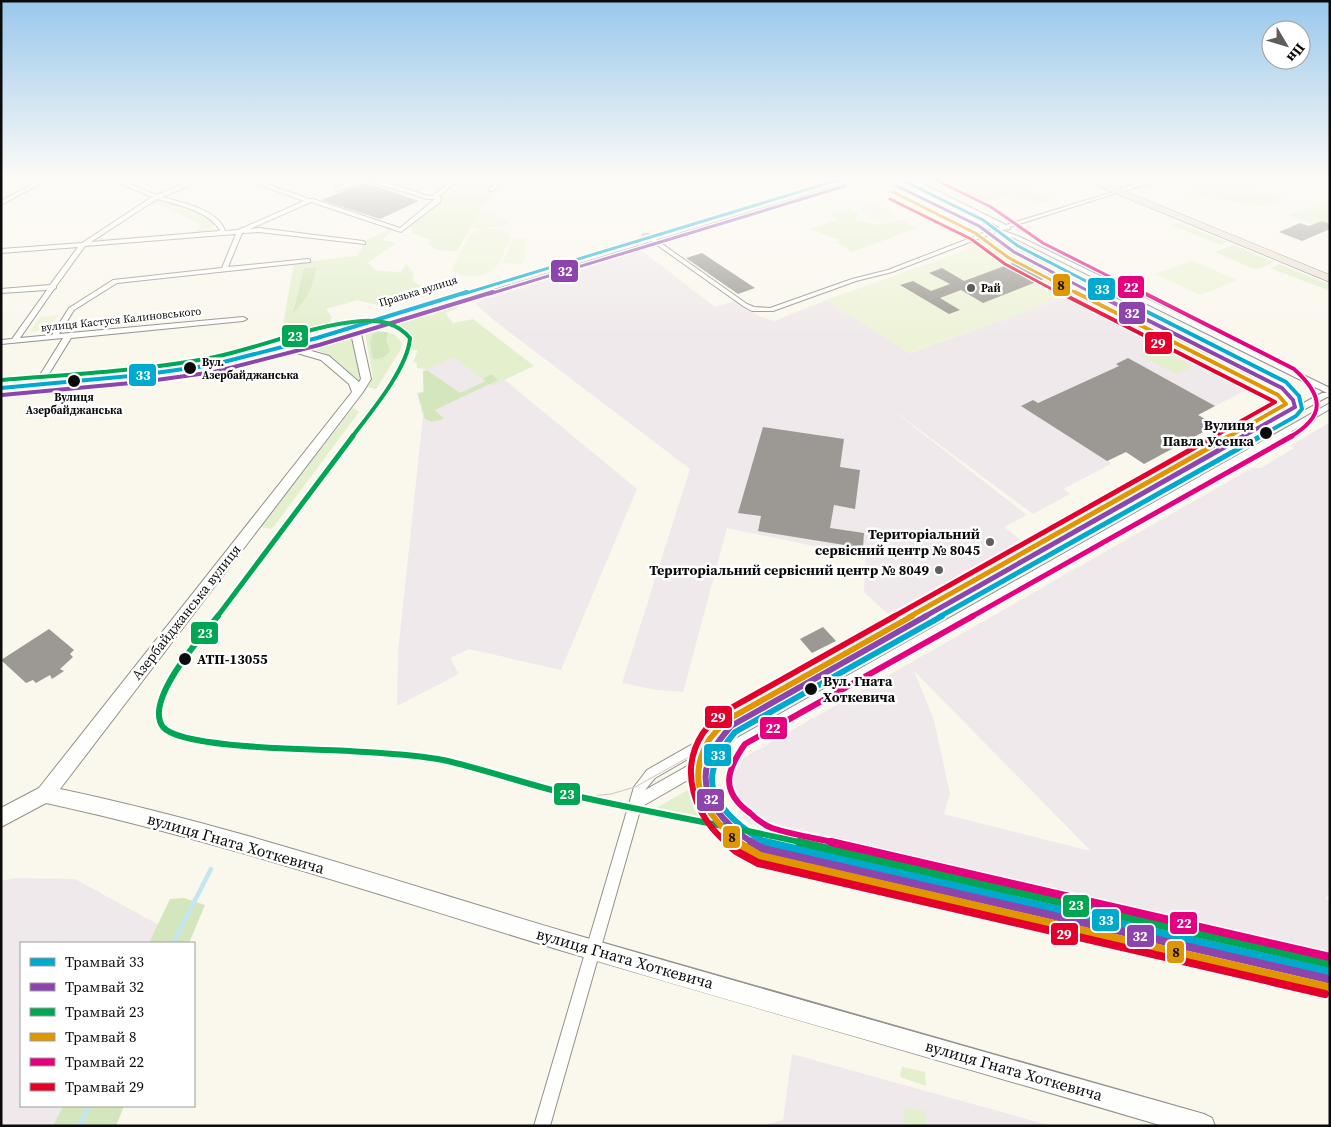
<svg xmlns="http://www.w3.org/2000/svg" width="1331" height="1127" viewBox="0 0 1331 1127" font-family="'Source Serif 4',serif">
  <rect width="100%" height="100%" fill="#faf7ed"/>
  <!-- industrial -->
  <g fill="#f0e9eb" fill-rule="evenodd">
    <polygon points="641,250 715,307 735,301 759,316 774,321 826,300 910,353 1037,307 1087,287 1101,290 1262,370 1250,381 1249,383 1252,387 1198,415 1216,425 1144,464 1126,452 1108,461 1111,464 1063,489 1070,494 1033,514 886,405 1027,515 1004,527 1022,541 888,614 864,592 866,557 727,528 683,692 657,690 622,683 690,469 491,318 475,303"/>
    <polygon points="458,347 505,380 637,489 561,670 469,649 450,658 459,674 397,706 398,652 423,416 417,393 423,391 423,370"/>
    <path d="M1330,422V893L1325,899L1330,900V955L1127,905L757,829V825L750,824L743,818V810L734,807L728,796L732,785L725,784L731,765L1252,468H1261L1294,448L1290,446ZM914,671L1090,850V851L944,814L950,794L934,720Z"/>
    <polygon points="15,878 75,879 159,925 149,943 21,943 21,1106 63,1106 53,1126 1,1126 1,881"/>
    <polygon points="792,1054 1052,1126 759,1126 783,1120"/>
  </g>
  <!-- green -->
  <g fill="#e3efcd">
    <polygon points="460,179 501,179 490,190 498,191 483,205 457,251 437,250 428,244 430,241 428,239 412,233 410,226 440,200 442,198 439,195"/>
    <polygon points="917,179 1032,179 1023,182 1039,189 1034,190 1053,200 1045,203 1005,196 982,203 937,181"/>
    <polygon points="1217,179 1230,179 1285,200 1263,207 1182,192"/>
    <path d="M155,200C176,200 201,210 216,225L203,233L103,241L96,239L100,236L103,239L193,233L202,225L159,204L144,207Z"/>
    <polygon points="1330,200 1330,231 1288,215"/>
    <polygon points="849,208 858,213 858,216 855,219 857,220 880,225 900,219 917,228 852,252 837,242 841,240 810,229 838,220 829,214"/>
    <polygon points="1179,223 1227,242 1221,245 1171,225"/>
    <polygon points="388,229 392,231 382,240 396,243 368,263 377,271 401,272 406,264 414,274 412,280 419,285 428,287 430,295 386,307 357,300 326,309 332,317 329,324 280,341 294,263 357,256 365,243 364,242"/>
    <polygon points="1234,245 1274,262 1256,270 1215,252"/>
    <polygon points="1279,264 1330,285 1330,291 1270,268"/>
    <path d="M453,304L458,308L445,313L453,323L473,319L534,366L491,386L454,357L427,369L417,368V363L413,362L418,350L408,349L411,342C403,329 393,328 378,326Z"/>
    <path d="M1151,328C1167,330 1202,341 1211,356L1198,363L1136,332Z"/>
    <polygon points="373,330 394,334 402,342 401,349 376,389 368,387 373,377 365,332"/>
    <path d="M352,334L360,377V382C340,365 333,353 306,347Z"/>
    <polygon points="1156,348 1193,366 1177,374 1139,355"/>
    <polygon points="1266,406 1280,409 1252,424 1246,418"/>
    <polygon points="353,408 359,412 272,529 260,527"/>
    <path d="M709,778C709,799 716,811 732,824L656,808Z"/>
    <polygon points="902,1067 925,1072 926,1086 900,1077"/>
    <polygon points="905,1108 926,1111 925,1126 903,1126"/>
  </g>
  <!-- forest -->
  <g fill="#d4e6bb">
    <path d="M317,267C311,290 310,295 293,313L304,269Z"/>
    <path d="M379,332H388L386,340L390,351C385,357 380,360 373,359L370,343L373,334Z"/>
    <polygon points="427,370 460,393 486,381 483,378 492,374 498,380 435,410 444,419 432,422 425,419 418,394 424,392 423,372"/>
    <polygon points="184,898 205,905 189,943 149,943 170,899"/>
    <polygon points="63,1106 124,1106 116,1126 53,1126"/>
  </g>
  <!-- pitch -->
  <g fill="#edf3d7">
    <polygon points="876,204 892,211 889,213 898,217 883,222 857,210"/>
    <polygon points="493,211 511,225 478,229 471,226 479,212"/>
    <path d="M485,229H500L510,234V238C506,247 502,259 496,267C485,280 463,278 451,270L469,236L477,231Z"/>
    <polygon points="514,238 526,239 525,256 522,264 502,263"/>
    <polygon points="997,239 1075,277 1087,287 1037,307 909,353 826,300"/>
    <polygon points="1192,260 1237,280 1200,295 1155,274"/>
    <polygon points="58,315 48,330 30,332 40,317"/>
  </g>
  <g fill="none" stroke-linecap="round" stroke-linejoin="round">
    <!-- stream -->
    <g stroke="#c4e6f3" stroke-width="4.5">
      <polyline points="173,943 211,869"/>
      <polyline points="79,1126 89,1106"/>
    </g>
  </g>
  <!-- building -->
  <g fill="#9c9994">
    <polygon points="362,184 369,184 419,201 380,219 321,200"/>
    <polygon points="1322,221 1330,224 1330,229 1302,241 1279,232 1300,223 1309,226"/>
    <polygon points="702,253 755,288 738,294 686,258"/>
    <polygon points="1018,261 1049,277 983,303 961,290 940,298 960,310 949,314 900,285 913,281 931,291 950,284 929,273 942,268 964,281"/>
    <polygon points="1128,358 1215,406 1198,415 1216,425 1144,464 1126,452 1107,461 1021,406 1033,400 1038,403 1119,366 1116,364"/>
    <polygon points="763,427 844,439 840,467 860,470 855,509 834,505 830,528 864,533 863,548 758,531 761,516 738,513"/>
    <polygon points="823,627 836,641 812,653 800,639"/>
    <polygon points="49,629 74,650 70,654 73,657 60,669 64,671 52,679 50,675 36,683 33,680 26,683 1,660"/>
  </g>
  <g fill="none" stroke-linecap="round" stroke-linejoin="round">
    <defs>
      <g id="minor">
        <polygon points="42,179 49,179 1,205 1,201"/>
        <path d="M110,179H118L156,195L198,179H206L162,197C181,202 219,210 225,231L238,230L304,201L244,179H253L309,199H313L400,228L435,199H427L371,182H362L338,191L335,189C365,169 398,187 429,196H433L453,179H460L439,196L441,198L440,202L401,232L311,202L250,229L259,228L363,241L365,242V244L259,232L242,233L228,267L308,259L310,260V262L117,283L74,310L59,334L243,317L247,319L243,321L71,338L44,382H38L37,380L63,338L1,344V340L12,339L47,290L1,293V289L50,285L78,247L1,253V249L82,243L152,197ZM157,199C178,205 207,210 220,230L219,231L91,242ZM236,234L222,268L113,280L69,308L52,335L20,338L54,289L56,288V286L85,246Z"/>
        <polygon points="499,179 505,179 493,191 489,191 489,189"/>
        <polygon points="886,179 894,179 996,228 1000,227 905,179 913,179 1006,225 1126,188 1126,190 1010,227 1010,229 1001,230 1018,236 1330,388 1330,397 1327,397 1090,526 655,778 645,790 1330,403 1330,409 641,807 550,1126 534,1126 634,787 647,770 1084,522 1322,393 1327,393 1014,238 996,232 892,272 856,281 773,311 752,311 743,306 643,235 648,234 747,304 754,307 770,308 852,279 888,270 991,230"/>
      </g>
      <g id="tertiary">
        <path d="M844,179H856L362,329L361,334L371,379L363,392L60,789C231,825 398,882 566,932C778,994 991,1054 1204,1114L1212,1118L1215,1126H1163C963,1067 762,1011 563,951C392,899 221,841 46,803L1,827V808L39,788L352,392L349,384L321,360L290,351L263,359L181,376L1,393V387L181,370L261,353ZM351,333L361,379L359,382L329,356L301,348Z"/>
        <polygon points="1150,179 1163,179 1124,191 1120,189"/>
      </g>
      <polygon id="trunk" points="1081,179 1095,179 1330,275 1330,282"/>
    </defs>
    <!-- minor casing -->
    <use href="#minor" stroke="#93918d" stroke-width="2"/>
    <!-- tertiary casing -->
    <use href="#tertiary" stroke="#93918d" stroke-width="2"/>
    <!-- trunk casing -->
    <use href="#trunk" stroke="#807f7a" stroke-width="1"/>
    <!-- minor -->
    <use href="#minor" fill="#fefefc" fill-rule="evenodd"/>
    <!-- tertiary -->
    <use href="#tertiary" fill="#fefefc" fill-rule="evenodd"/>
    <!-- trunk -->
    <use href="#trunk" fill="#eae2d5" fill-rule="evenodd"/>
    <!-- tram -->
    <polyline stroke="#d5c3c3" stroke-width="1" points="572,798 611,794 635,787 741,728"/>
    <defs>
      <g id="tram-1-far4">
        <polyline points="900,179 983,220 1018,246 1111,294"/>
        <polyline points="463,294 842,179"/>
      </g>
      <g id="tram-1-far3">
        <polyline points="1108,292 1286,382 1299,396 1302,409 1296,416 1259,437"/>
        <polyline points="1,388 141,375 212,365 317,338 467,292"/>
      </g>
      <polyline id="tram-1-far2" points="939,617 1261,436"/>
      <path id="tram-1-far1" d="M770,843C759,841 749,832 740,825C702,793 705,768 735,732L942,616"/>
      <polyline id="tram-1" points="765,842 1330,972"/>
      <g id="tram-2-far4">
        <polyline points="897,186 979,226 1014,252 1094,294"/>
        <polyline points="489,294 845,186"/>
      </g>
      <g id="tram-2-far3">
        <polyline points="1092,292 1282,388 1293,400 1295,407 1242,437"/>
        <polyline points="2,395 142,382 214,372 319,345 493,292"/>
      </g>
      <polyline id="tram-2-far2" points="924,617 1244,436"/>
      <path id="tram-2-far1" d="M753,843C726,826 697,797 708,762C712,748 722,737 731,726L926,616"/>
      <polyline id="tram-2" points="751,842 763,849 1328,979"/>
      <path id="tram-3-far3" d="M1,380C73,374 145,371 215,357C262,347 316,324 362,321C381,320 397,323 410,338C408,368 371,412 352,437"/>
      <polyline id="tram-3-far2" points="217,617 353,436"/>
      <path id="tram-3-far1" d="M218,616C202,636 143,701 163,727C181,749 316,749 349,751C380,753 412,754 443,760C488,770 531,786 576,796C652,813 729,826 804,843"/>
      <polyline id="tram-3" points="799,842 1330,964"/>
      <polyline id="tram-4-far4" points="893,192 975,233 1009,258 1078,294"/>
      <polyline id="tram-4-far3" points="1075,292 1278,395 1286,404 1228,437"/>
      <polyline id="tram-4-far2" points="909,617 1230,436"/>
      <path id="tram-4-far1" d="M739,843C706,815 684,782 709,740C714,733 721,726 727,720L912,616"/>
      <polyline id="tram-4" points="737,842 760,856 1327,987"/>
      <polyline id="tram-5-far4" points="934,179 991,207 1043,243 1144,294"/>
      <path id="tram-5-far3" d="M1142,292L1294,369C1324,396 1326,416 1290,437"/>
      <polyline id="tram-5-far2" points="971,617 1292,436"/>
      <path id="tram-5-far1" d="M837,843C816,838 793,835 772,828C764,825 756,819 750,813C720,791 726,771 745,744L973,616"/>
      <polyline id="tram-5" points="831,842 1330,957"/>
      <polyline id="tram-6-far4" points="890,199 971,239 1005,264 1061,294"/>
      <polyline id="tram-6-far3" points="1059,292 1275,402 1213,437"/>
      <polyline id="tram-6-far2" points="893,617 1215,436"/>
      <path id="tram-6-far1" d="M727,843C695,816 678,771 703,733C708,726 716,719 722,713L895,616"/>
      <polyline id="tram-6" points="726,842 736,851 758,863 1325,994"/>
    </defs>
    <!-- tram-1-far4 casing -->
    <use href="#tram-1-far4" stroke="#fff" stroke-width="5.5"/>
    <!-- tram-1-far3 casing -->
    <use href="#tram-1-far3" stroke="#fff" stroke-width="7"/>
    <!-- tram-1-far2 casing -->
    <use href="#tram-1-far2" stroke="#fff" stroke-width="9"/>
    <!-- tram-1-far1 casing -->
    <use href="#tram-1-far1" stroke="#fff" stroke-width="10"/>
    <!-- tram-1 casing -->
    <use href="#tram-1" stroke="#fff" stroke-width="11"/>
    <!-- tram-2-far4 casing -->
    <use href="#tram-2-far4" stroke="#fff" stroke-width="5.5"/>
    <!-- tram-2-far3 casing -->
    <use href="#tram-2-far3" stroke="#fff" stroke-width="7"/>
    <!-- tram-2-far2 casing -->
    <use href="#tram-2-far2" stroke="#fff" stroke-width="9"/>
    <!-- tram-2-far1 casing -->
    <use href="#tram-2-far1" stroke="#fff" stroke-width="10"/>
    <!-- tram-2 casing -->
    <use href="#tram-2" stroke="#fff" stroke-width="11"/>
    <!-- tram-3-far3 casing -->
    <use href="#tram-3-far3" stroke="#fff" stroke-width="7"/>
    <!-- tram-3-far2 casing -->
    <use href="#tram-3-far2" stroke="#fff" stroke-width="9"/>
    <!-- tram-3-far1 casing -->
    <use href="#tram-3-far1" stroke="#fff" stroke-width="10"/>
    <!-- tram-3 casing -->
    <use href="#tram-3" stroke="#fff" stroke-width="11"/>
    <!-- tram-4-far4 casing -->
    <use href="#tram-4-far4" stroke="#fff" stroke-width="5.5"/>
    <!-- tram-4-far3 casing -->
    <use href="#tram-4-far3" stroke="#fff" stroke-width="7"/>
    <!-- tram-4-far2 casing -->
    <use href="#tram-4-far2" stroke="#fff" stroke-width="9"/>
    <!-- tram-4-far1 casing -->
    <use href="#tram-4-far1" stroke="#fff" stroke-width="10"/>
    <!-- tram-4 casing -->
    <use href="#tram-4" stroke="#fff" stroke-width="11"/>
    <!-- tram-5-far4 casing -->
    <use href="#tram-5-far4" stroke="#fff" stroke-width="5.5"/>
    <!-- tram-5-far3 casing -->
    <use href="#tram-5-far3" stroke="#fff" stroke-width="7"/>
    <!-- tram-5-far2 casing -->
    <use href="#tram-5-far2" stroke="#fff" stroke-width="9"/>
    <!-- tram-5-far1 casing -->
    <use href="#tram-5-far1" stroke="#fff" stroke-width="10"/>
    <!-- tram-5 casing -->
    <use href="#tram-5" stroke="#fff" stroke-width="11"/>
    <!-- tram-6-far4 casing -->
    <use href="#tram-6-far4" stroke="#fff" stroke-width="5.5"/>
    <!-- tram-6-far3 casing -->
    <use href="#tram-6-far3" stroke="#fff" stroke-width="7"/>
    <!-- tram-6-far2 casing -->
    <use href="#tram-6-far2" stroke="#fff" stroke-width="9"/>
    <!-- tram-6-far1 casing -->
    <use href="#tram-6-far1" stroke="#fff" stroke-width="10"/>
    <!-- tram-6 casing -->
    <use href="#tram-6" stroke="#fff" stroke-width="11"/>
    <!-- tram-1-far4 -->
    <use href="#tram-1-far4" stroke="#00a9ce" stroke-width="3"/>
    <!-- tram-1-far3 -->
    <use href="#tram-1-far3" stroke="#00a9ce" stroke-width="4"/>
    <!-- tram-1-far2 -->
    <use href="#tram-1-far2" stroke="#00a9ce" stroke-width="5"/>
    <!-- tram-1-far1 -->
    <use href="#tram-1-far1" stroke="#00a9ce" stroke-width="6"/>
    <!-- tram-1 -->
    <use href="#tram-1" stroke="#00a9ce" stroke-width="8"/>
    <!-- tram-2-far4 -->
    <use href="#tram-2-far4" stroke="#8e44ad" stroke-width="3"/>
    <!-- tram-2-far3 -->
    <use href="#tram-2-far3" stroke="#8e44ad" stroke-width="4"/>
    <!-- tram-2-far2 -->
    <use href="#tram-2-far2" stroke="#8e44ad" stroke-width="5"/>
    <!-- tram-2-far1 -->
    <use href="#tram-2-far1" stroke="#8e44ad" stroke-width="6"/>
    <!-- tram-2 -->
    <use href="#tram-2" stroke="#8e44ad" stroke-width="8"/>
    <!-- tram-3-far3 -->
    <use href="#tram-3-far3" stroke="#00a651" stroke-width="4"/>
    <!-- tram-3-far2 -->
    <use href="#tram-3-far2" stroke="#00a651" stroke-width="5"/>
    <!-- tram-3-far1 -->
    <use href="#tram-3-far1" stroke="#00a651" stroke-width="6"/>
    <!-- tram-3 -->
    <use href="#tram-3" stroke="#00a651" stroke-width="8"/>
    <!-- tram-4-far4 -->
    <use href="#tram-4-far4" stroke="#df9601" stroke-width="3"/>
    <!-- tram-4-far3 -->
    <use href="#tram-4-far3" stroke="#df9601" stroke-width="4"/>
    <!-- tram-4-far2 -->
    <use href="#tram-4-far2" stroke="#df9601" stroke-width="5"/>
    <!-- tram-4-far1 -->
    <use href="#tram-4-far1" stroke="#df9601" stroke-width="6"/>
    <!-- tram-4 -->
    <use href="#tram-4" stroke="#df9601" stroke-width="8"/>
    <!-- tram-5-far4 -->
    <use href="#tram-5-far4" stroke="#e5007d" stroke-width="3"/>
    <!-- tram-5-far3 -->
    <use href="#tram-5-far3" stroke="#e5007d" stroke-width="4"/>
    <!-- tram-5-far2 -->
    <use href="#tram-5-far2" stroke="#e5007d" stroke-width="5"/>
    <!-- tram-5-far1 -->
    <use href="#tram-5-far1" stroke="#e5007d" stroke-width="6"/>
    <!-- tram-5 -->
    <use href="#tram-5" stroke="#e5007d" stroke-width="8"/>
    <!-- tram-6-far4 -->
    <use href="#tram-6-far4" stroke="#e4002b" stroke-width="3"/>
    <!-- tram-6-far3 -->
    <use href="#tram-6-far3" stroke="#e4002b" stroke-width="4"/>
    <!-- tram-6-far2 -->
    <use href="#tram-6-far2" stroke="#e4002b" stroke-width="5"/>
    <!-- tram-6-far1 -->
    <use href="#tram-6-far1" stroke="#e4002b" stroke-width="6"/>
    <!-- tram-6 -->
    <use href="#tram-6" stroke="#e4002b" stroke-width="8"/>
  </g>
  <!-- sky -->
  <linearGradient id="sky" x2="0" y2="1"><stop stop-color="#99c8ec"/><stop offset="0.53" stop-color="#fdfbf7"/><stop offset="1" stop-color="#fdfbf7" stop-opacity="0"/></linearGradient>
  <rect width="1331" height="337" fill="url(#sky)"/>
  <!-- markers -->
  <g fill="#5f5e5a" stroke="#fff" stroke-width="2">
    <circle cx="971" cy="288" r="5"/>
    <circle cx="990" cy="542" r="5"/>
    <circle cx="939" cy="570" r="5"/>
  </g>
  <g fill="#0b0b0b" stroke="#fff" stroke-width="2">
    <circle cx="190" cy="368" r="7"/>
    <circle cx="74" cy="381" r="7"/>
    <circle cx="1266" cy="433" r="7"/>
    <circle cx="185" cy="659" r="7"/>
    <circle cx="811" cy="689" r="7"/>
  </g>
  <g text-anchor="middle" stroke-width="5" stroke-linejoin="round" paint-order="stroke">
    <!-- far-poi labels -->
    <g font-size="11" font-weight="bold" fill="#0b0b0b" stroke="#fff" text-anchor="start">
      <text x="981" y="292">Рай</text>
    </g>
    <!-- far-street labels -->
    <g font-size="11" fill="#0b0b0b" stroke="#fff">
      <text transform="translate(418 291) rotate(-17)" y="4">Празька вулиця</text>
      <text transform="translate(121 319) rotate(-6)" y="4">вулиця Кастуся Калиновського</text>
    </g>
    <!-- far-stop labels -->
    <g font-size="11" font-weight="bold" fill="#0b0b0b" stroke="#fff" text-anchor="start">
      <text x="202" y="366">Вул.<tspan x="202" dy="13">Азербайджанська</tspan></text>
      <text x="74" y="401" text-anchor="middle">Вулиця<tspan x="74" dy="13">Азербайджанська</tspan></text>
    </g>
    <!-- stop labels -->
    <g font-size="14" font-weight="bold" fill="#0b0b0b" stroke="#fff" text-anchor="start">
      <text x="1254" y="430" text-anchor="end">Вулиця<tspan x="1254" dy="16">Павла Усенка</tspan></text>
      <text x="197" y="664">АТП-13055</text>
      <text x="823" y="686">Вул. Гната<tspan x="823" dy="16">Хоткевича</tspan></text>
    </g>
    <!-- poi labels -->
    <g font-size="14" font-weight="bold" fill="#0b0b0b" stroke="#fff" text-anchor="end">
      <text x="980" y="539">Територіальний<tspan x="980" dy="16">сервісний центр № 8045</tspan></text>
      <text x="929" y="575">Територіальний сервісний центр № 8049</text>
    </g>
    <!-- street labels -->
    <g font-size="14" fill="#0b0b0b" stroke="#fff">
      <text transform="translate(186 612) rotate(-52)" y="5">Азербайджанська вулиця</text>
    </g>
    <!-- near-street labels -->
    <g font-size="16" fill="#0b0b0b" stroke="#fff">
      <text transform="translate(236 843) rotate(16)" y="6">вулиця Гната Хоткевича</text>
      <text transform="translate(625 958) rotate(16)" y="6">вулиця Гната Хоткевича</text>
      <text transform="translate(1014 1070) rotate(16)" y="6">вулиця Гната Хоткевича</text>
    </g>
  </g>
  <g stroke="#fff" stroke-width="2">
    <rect x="550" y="259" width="29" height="24" rx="5" fill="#8e44ad"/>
    <rect x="1052" y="273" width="19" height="24" rx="5" fill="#df9601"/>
    <rect x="1117" y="275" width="28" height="24" rx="5" fill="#e5007d"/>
    <rect x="1087" y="277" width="29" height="24" rx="5" fill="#00a9ce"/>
    <rect x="1118" y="301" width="28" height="24" rx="5" fill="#8e44ad"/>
    <rect x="281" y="324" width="28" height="24" rx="5" fill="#00a651"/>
    <rect x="1144" y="331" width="29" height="24" rx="5" fill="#e4002b"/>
    <rect x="128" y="363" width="29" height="24" rx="5" fill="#00a9ce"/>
    <rect x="190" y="621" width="29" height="24" rx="5" fill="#00a651"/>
    <rect x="704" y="705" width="29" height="24" rx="5" fill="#e4002b"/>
    <rect x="759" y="716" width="29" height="24" rx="5" fill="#e5007d"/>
    <rect x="703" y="743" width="29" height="24" rx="5" fill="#00a9ce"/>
    <rect x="553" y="782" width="28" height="24" rx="5" fill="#00a651"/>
    <rect x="696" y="788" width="29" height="24" rx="5" fill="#8e44ad"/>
    <rect x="722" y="825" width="19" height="24" rx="5" fill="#df9601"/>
    <rect x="1062" y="894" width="28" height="24" rx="5" fill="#00a651"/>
    <rect x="1091" y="908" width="29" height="24" rx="5" fill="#00a9ce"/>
    <rect x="1169" y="911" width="29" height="24" rx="5" fill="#e5007d"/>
    <rect x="1050" y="922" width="29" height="24" rx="5" fill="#e4002b"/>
    <rect x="1126" y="924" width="29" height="24" rx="5" fill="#8e44ad"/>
    <rect x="1166" y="940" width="19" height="24" rx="5" fill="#df9601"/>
  </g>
  <g font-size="14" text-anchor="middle" font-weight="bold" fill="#fff">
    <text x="565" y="276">32</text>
    <text x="1131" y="292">22</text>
    <text x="1102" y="294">33</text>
    <text x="1132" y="318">32</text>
    <text x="295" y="341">23</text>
    <text x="1158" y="348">29</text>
    <text x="143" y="380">33</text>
    <text x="205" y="638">23</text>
    <text x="718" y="722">29</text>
    <text x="773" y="733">22</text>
    <text x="718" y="760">33</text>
    <text x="567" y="799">23</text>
    <text x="711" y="804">32</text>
    <text x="1076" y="910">23</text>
    <text x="1106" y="925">33</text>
    <text x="1184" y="928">22</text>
    <text x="1064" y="939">29</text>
    <text x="1140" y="941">32</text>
  </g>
  <g font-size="14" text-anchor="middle" font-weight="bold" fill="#111">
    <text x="1061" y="290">8</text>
    <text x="732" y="842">8</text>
    <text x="1176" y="957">8</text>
  </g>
  <!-- border -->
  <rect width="1331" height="1127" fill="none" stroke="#0b0b0b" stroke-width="5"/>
  <!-- legend -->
  <rect x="20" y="942" width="175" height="165" fill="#ffffff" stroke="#9d9d9d"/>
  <rect x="30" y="958" width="25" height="8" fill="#00a9ce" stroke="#9d9d9d"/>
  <text x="65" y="967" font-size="15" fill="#0b0b0b">Трамвай 33</text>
  <rect x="30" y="983" width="25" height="8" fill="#8e44ad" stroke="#9d9d9d"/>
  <text x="65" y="992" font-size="15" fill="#0b0b0b">Трамвай 32</text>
  <rect x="30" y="1008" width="25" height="8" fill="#00a651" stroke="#9d9d9d"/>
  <text x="65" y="1017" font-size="15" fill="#0b0b0b">Трамвай 23</text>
  <rect x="30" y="1033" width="25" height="8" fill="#df9601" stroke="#9d9d9d"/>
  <text x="65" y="1042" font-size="15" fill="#0b0b0b">Трамвай 8</text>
  <rect x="30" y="1058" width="25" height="8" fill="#e5007d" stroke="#9d9d9d"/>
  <text x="65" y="1067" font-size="15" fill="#0b0b0b">Трамвай 22</text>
  <rect x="30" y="1083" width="25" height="8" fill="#e4002b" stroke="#9d9d9d"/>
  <text x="65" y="1092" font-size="15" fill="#0b0b0b">Трамвай 29</text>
  <!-- north arrow -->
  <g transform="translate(1286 45) rotate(128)"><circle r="24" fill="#ffffff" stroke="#9d9d9d"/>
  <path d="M0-4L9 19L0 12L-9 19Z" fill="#5f5e5a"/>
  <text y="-8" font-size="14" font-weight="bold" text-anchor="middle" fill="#0b0b0b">Пн</text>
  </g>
</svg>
